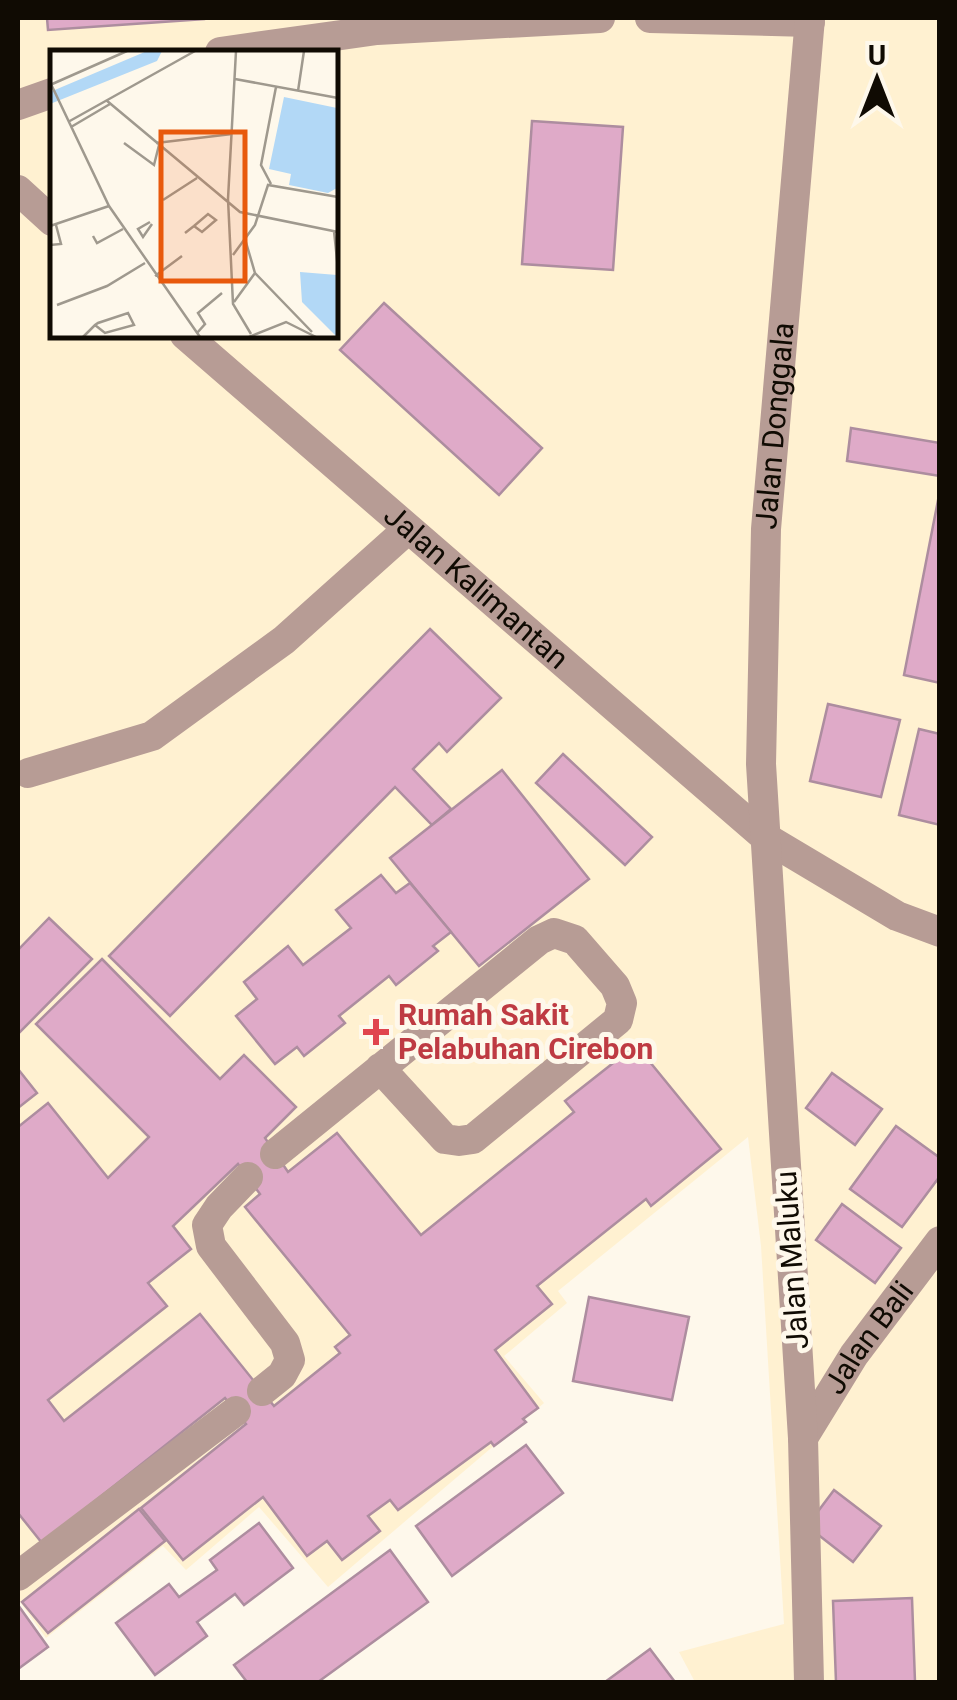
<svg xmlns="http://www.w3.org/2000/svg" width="957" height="1700" viewBox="0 0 957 1700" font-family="Roboto,sans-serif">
  <rect width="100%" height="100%" fill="#fef8eb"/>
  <!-- built -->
  <path fill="#fff1d1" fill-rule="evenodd" d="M18,18H939V1682H695L679,1652L784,1624L761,1246L748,1137L558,1291L567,1303L504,1356L544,1403L328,1587L259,1507L186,1570L163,1546L46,1638L18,1599ZM52,52H335V335H52Z"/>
  <!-- building -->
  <g fill="#dfaac8" stroke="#ad8d9f" stroke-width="2.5" fill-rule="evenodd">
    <polygon points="47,18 204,18 204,19 48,30"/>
    <polygon points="532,121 623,127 613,270 522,264"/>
    <polygon points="384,303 542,448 499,495 340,350"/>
    <polygon points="851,428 940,443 940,476 847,461"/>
    <polygon points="940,490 940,683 904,675"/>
    <polygon points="430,629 501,698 447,752 439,743 413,769 451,809 432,825 395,787 170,1016 109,956"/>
    <polygon points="828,704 900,720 881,797 810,781"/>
    <polygon points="919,729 940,734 940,825 899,815"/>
    <polygon points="563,754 652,837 625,865 536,783"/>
    <polygon points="502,770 589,879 479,966 390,858"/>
    <polygon points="381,875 396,893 410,883 451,932 433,946 438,951 396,985 389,976 339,1016 345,1023 304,1056 297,1047 275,1064 236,1016 257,999 244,982 288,946 303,965 351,928 336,910"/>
    <polygon points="49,918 92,959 18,1034 18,950"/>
    <path d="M102,959L220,1079L244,1055L296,1107L265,1138L288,1172L337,1133L421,1235L574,1112L565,1101L636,1045L721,1149L651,1206L646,1199L537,1286L552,1304L495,1350L538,1408L523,1419L526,1422L494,1446L491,1442L398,1510L390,1500L368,1516L380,1531L342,1560L327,1541L307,1556L263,1497L183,1560L141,1508L246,1424L225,1398L42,1543L18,1513V1127L48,1103L108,1178L149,1137L36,1024ZM238,1164L260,1194L245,1207L350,1335L335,1347L340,1353L274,1406L200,1314L64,1421L48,1400L167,1306L148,1283L191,1249L173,1226Z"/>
    <polygon points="18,1069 37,1093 18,1108"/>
    <polygon points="832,1073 882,1109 855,1145 806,1108"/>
    <polygon points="896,1126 940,1158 940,1176 902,1227 850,1189"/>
    <polygon points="842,1204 901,1248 875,1283 816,1240"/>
    <polygon points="589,1297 689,1317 672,1400 573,1381"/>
    <polygon points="526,1445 563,1493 452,1576 416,1526"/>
    <polygon points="834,1490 881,1526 853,1562 807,1526"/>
    <polygon points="139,1509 165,1541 48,1633 22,1602"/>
    <polygon points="259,1523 293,1568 244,1605 235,1594 197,1622 207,1636 155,1675 116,1623 169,1584 179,1597 217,1570 210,1560"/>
    <polygon points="390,1550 428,1602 318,1682 247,1682 234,1665"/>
    <polygon points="912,1598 915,1682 836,1682 833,1601"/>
    <polygon points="18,1605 48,1647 18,1669"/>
    <polygon points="650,1649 675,1682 605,1682"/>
  </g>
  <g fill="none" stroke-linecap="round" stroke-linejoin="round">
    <!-- minor -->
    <g stroke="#b79c95" stroke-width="30">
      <polyline points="650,18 810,22"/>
      <polyline points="220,52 377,30 600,18"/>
      <polyline points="18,105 52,93"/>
      <polyline points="18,190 52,221"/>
      <path id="s1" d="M185,335L766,838L897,916L940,932"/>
      <polyline points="28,773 152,736 284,640 408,529"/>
      <polyline points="275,1154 539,940 554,933 575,940 615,986 622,1003 618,1020 473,1139 459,1141 445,1139 380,1068"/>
      <polyline points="248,1177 219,1207 207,1225 211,1246 285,1343 290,1360 282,1375 262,1391"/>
      <path id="s2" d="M803,1438L854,1355L940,1241"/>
      <polyline points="18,1576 236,1411"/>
      <path id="s3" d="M809,1682L803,1438L761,764L766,529L810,18"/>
    </g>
  </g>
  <!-- markers -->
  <path fill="#e0444e" stroke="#fef8eb" stroke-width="4" d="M371 1017h10v10h10v10h-10v10h-10v-10h-10v-10h10z"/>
  <g text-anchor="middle" stroke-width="10" stroke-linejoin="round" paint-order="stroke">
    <!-- street labels -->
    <g font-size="30" fill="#100b03" stroke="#fef8eb">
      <text dy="10" stroke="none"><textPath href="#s3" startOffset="1258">Jalan Donggala</textPath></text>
      <text dy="10" stroke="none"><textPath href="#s1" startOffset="385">Jalan Kalimantan</textPath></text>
      <text transform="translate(792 1260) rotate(-94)" y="10">Jalan Maluku</text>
      <text dy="10" stroke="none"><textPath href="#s2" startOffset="120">Jalan Bali</textPath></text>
    </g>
    <!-- health labels -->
    <g font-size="30" font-weight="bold" fill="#be3a42" stroke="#fef8eb" text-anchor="start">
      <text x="398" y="1025">Rumah Sakit<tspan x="398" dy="34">Pelabuhan Cirebon</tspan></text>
    </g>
  </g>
  <!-- overview -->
  <g transform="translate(50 50)">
    <rect width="288" height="288" fill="#fef8eb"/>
    <path d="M97,1H112L107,11L0,54V42ZM234,47L287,58V138L278,143L239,135L241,124L219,119ZM250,222L287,225V287L252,252Z" fill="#b2d8f6"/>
    <path fill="none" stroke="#9f998e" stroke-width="2.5" d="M186,1L178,149L183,254L201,284M185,29L288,48M0,32L59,156L150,287M0,35L77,1M248,41L254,1M56,50L190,162L288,182M18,72L145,1M21,77L60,54M74,93L104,115L109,95M106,93L182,84M221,134L211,115L226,37M113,150L147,128M100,172L88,179L93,187L102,174M0,176L59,156M284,181L288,219M135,183L144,176L158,164L166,170L152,182L144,176M43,186L47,193L73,179M195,189L205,223L262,282M0,195L11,194L6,175M183,205L205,175L218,135L288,147M105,226L132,206M184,252L205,223M7,255L57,236L95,213M147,283L155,274L148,263L172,243M33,287L45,275L48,273L78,263L84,275L55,283L45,275M199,287L236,272L266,287"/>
    <path fill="#e8590c" fill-opacity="0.15" stroke="#e8590c" stroke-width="5" d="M111,82H195V231H111Z"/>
    <rect width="288" height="288" fill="none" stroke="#100b03" stroke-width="5"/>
  </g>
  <!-- border -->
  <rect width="957" height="1700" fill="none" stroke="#100b03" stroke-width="40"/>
  <!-- north arrow -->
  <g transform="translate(877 80)" stroke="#fef8eb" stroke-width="8" paint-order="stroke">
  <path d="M0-8L18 38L0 25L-18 38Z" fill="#100b03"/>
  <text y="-15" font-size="28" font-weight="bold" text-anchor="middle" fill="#100b03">U</text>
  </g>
</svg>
